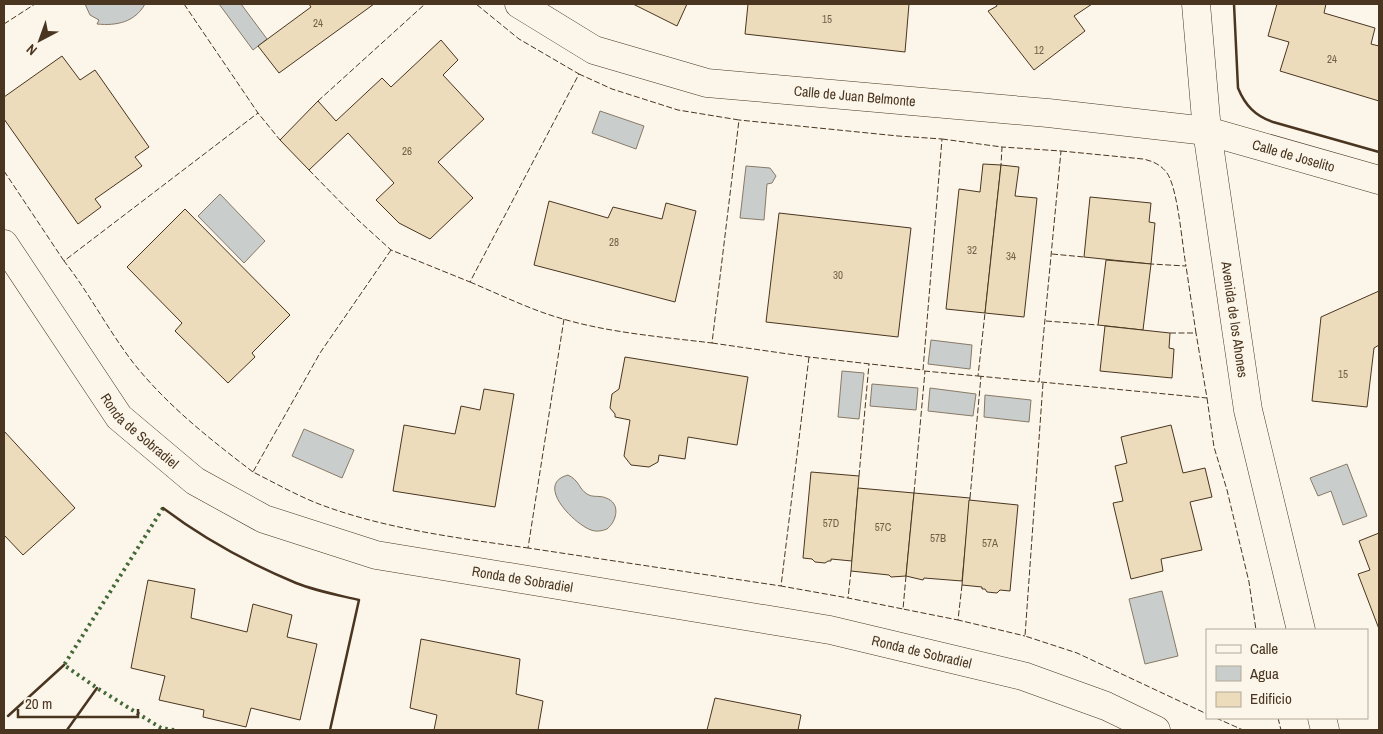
<svg xmlns="http://www.w3.org/2000/svg" width="1383" height="734" viewBox="0 0 1383 734" font-family="'Archivo Narrow',sans-serif">
  <rect width="100%" height="100%" fill="#fbf6e9"/>
  <!-- water -->
  <g fill="#c9cecd" stroke="#887966">
    <path d="M85,4H145C135,22 117,26 97,24L99,20L90,15Z"/>
    <polygon points="219,4 241,4 267,39 253,50"/>
    <polygon points="600,111 644,126 636,149 592,133"/>
    <polygon points="746,166 770,168 776,176 772,183 767,184 764,220 740,218"/>
    <polygon points="220,194 265,241 244,263 198,216"/>
    <polygon points="931,340 972,345 970,369 928,364"/>
    <polygon points="842,371 864,373 859,419 838,417"/>
    <polygon points="872,384 918,388 916,410 870,406"/>
    <polygon points="930,388 976,394 973,416 928,411"/>
    <polygon points="985,395 1031,400 1029,422 984,417"/>
    <polygon points="304,429 354,450 342,478 292,456"/>
    <polygon points="1347,464 1367,516 1343,525 1331,491 1318,496 1310,478"/>
    <path d="M568,475C580,481 578,488 587,494C593,498 600,495 606,498C621,503 617,521 607,529C602,531 596,532 591,530C574,524 534,484 568,475Z"/>
    <polygon points="1162,591 1178,656 1145,664 1129,599"/>
  </g>
  <!-- building -->
  <g fill="#ecdcbc" stroke="#4a3520">
    <polygon points="309,4 374,4 279,73 258,46 311,7"/>
    <polygon points="633,4 687,4 677,26"/>
    <polygon points="748,4 909,4 905,52 745,34"/>
    <polygon points="996,4 1092,4 1074,16 1085,31 1034,70 988,11 997,6"/>
    <polygon points="1277,4 1326,4 1324,13 1375,28 1371,44 1379,46 1379,101 1280,71 1289,42 1268,36"/>
    <polygon points="441,40 458,60 443,75 484,119 438,162 473,198 430,239 399,223 376,200 394,183 348,133 309,170 280,140 318,101 336,121 382,78 391,87"/>
    <polygon points="62,56 80,80 95,70 149,147 135,157 142,166 95,199 101,207 78,224 4,119 4,97"/>
    <polygon points="983,164 1001,165 985,313 946,309 959,189 980,192"/>
    <polygon points="1001,165 1019,167 1015,196 1037,198 1024,317 985,313"/>
    <polygon points="1090,197 1151,203 1149,222 1155,223 1151,264 1084,257"/>
    <polygon points="549,201 608,218 613,207 662,219 666,203 696,211 675,302 534,265"/>
    <polygon points="185,209 290,315 252,353 255,357 228,383 175,331 182,323 127,267"/>
    <polygon points="779,213 911,228 898,337 766,322"/>
    <polygon points="1106,260 1151,264 1143,330 1098,325"/>
    <polygon points="1379,291 1379,345 1374,348 1367,407 1312,401 1321,317"/>
    <polygon points="1105,326 1170,333 1169,348 1174,349 1172,378 1100,371"/>
    <polygon points="625,357 748,377 737,445 688,437 685,459 659,455 658,462 649,467 631,465 624,456 630,420 615,417 615,414 610,408 612,394 619,389"/>
    <polygon points="484,389 514,394 495,507 393,491 404,425 455,434 461,406 480,410"/>
    <polygon points="1171,425 1183,473 1205,468 1212,497 1190,502 1202,550 1161,559 1163,571 1131,579 1113,503 1123,501 1115,466 1127,463 1121,437"/>
    <polygon points="4,431 75,508 23,555 4,535"/>
    <polygon points="811,472 859,476 852,561 831,559 831,561 828,561 825,563 815,562 812,559 803,558"/>
    <polygon points="858,488 914,493 906,576 891,577 889,575 851,571"/>
    <polygon points="914,493 970,498 962,581 924,578 923,580 906,576"/>
    <polygon points="969,500 1018,505 1010,591 1000,590 997,593 987,592 985,589 982,589 982,587 962,585"/>
    <polygon points="1379,533 1379,629 1358,574 1370,570 1359,541"/>
    <polygon points="148,580 195,589 191,618 247,632 253,604 292,615 287,637 317,644 300,720 251,708 246,727 203,717 204,710 159,700 165,676 131,668"/>
    <polygon points="421,639 520,659 516,694 543,701 538,730 434,730 437,715 410,708"/>
    <polygon points="715,698 801,715 798,730 707,730"/>
  </g>
  <g fill="none" stroke-linecap="round" stroke-linejoin="round">
    <defs>
      <g id="minor">
        <path id="s1" d="M519,4L594,50L707,83L1048,113L1207,131L1379,180"/>
        <path id="s2" d="M1196,4L1207,131L1248,410L1301,630"/>
        <path id="s3" d="M4,244L119,417L195,481L264,519L376,555L830,630L1023,676L1106,706L1156,730"/>
        <polyline points="1322,718 1325,730"/>
      </g>
    </defs>
    <!-- minor casing -->
    <use href="#minor" stroke="#4a3520" stroke-width="29"/>
    <!-- minor -->
    <use href="#minor" stroke="#fbf6e9" stroke-width="28"/>
    <!-- hedge -->
    <polyline stroke="#436837" stroke-width="4" stroke-dasharray="2.5 4" stroke-linecap="butt" points="163,508 64,665 97,688 161,728 174,730"/>
    <!-- fence -->
    <g stroke="#4a3520" stroke-width="1" stroke-dasharray="6 2.5" stroke-linecap="butt">
      <polyline points="184,4 258,113 280,140"/>
      <polyline points="4,24 35,4"/>
      <polyline points="318,101 425,4"/>
      <polyline points="942,139 1002,147 1001,165"/>
      <path d="M1061,151L1143,159C1153,161 1161,165 1167,173C1178,189 1182,244 1186,266L1151,264"/>
      <polyline points="309,170 358,220 391,250 470,282 579,74 519,39 476,4"/>
      <polyline points="4,171 64,261"/>
      <path d="M391,250L320,353L253,472C275,483 296,495 319,504C385,529 458,538 528,548"/>
      <polyline points="1052,254 1084,257"/>
      <path d="M470,282C501,295 531,310 563,319C611,333 663,337 712,343L739,120L678,110L612,89L579,74"/>
      <polyline points="564,319 528,548 781,586"/>
      <polyline points="1046,321 1098,325"/>
      <polyline points="1170,333 1196,333 1186,266"/>
      <polyline points="712,343 809,357 923,370 942,139 898,136 739,120"/>
      <polyline points="809,357 781,586 848,598"/>
      <polyline points="924,371 978,376 985,313"/>
      <polyline points="978,376 1039,382 1061,151 1002,147"/>
      <polyline points="1041,382 1207,398 1196,333"/>
      <polyline points="1043,383 1025,636 1077,653 1207,714"/>
      <polyline points="1207,398 1214,447 1227,490 1249,582 1256,630"/>
      <path d="M253,472C211,440 169,407 135,365C109,332 90,294 64,261L258,113"/>
      <polyline points="859,476 869,364"/>
      <polyline points="914,493 925,371"/>
      <polyline points="970,498 981,376"/>
      <polyline points="851,571 848,598 903,609"/>
      <polyline points="906,576 903,609 958,620"/>
      <polyline points="962,585 958,620 1025,636"/>
      <polyline points="1216,718 1243,730"/>
      <polyline points="1278,718 1281,730"/>
    </g>
    <!-- wall -->
    <g stroke="#4a3520" stroke-width="2.5">
      <path d="M1234,4L1238,88C1245,105 1255,116 1273,122L1379,152"/>
      <path d="M163,508C204,539 248,563 296,583C316,591 338,595 359,600L330,730"/>
      <polyline points="8,716 64,665"/>
      <polyline points="67,730 97,688"/>
    </g>
  </g>
  <g text-anchor="middle" stroke-width="4" stroke-linejoin="round" paint-order="stroke">
    <!-- number labels -->
    <g font-size="11" fill="#725f47">
      <text x="827" y="23">15</text>
      <text x="318" y="27">24</text>
      <text x="1039" y="54">12</text>
      <text x="1332" y="63">24</text>
      <text x="407" y="155">26</text>
      <text x="614" y="246">28</text>
      <text x="972" y="254">32</text>
      <text x="1011" y="260">34</text>
      <text x="838" y="279">30</text>
      <text x="1343" y="378">15</text>
      <text x="831" y="527">57D</text>
      <text x="883" y="531">57C</text>
      <text x="938" y="542">57B</text>
      <text x="990" y="547">57A</text>
    </g>
    <!-- street labels -->
    <g font-size="14" fill="#4a3520" stroke="#fbf6e9">
      <text dy="5" stroke="none"><textPath href="#s1" startOffset="354">Calle de Juan Belmonte</textPath></text>
      <text dy="5" stroke="none"><textPath href="#s1" startOffset="798">Calle de Joselito</textPath></text>
      <text dy="5" stroke="none"><textPath href="#s2" startOffset="318">Avenida de los Ahones</textPath></text>
      <text dy="5" stroke="none"><textPath href="#s3" startOffset="232">Ronda de Sobradiel</textPath></text>
      <text dy="5" stroke="none"><textPath href="#s3" startOffset="652">Ronda de Sobradiel</textPath></text>
      <text dy="5" stroke="none"><textPath href="#s3" startOffset="1058">Ronda de Sobradiel</textPath></text>
    </g>
  </g>
  <!-- border -->
  <rect width="1383" height="734" fill="none" stroke="#4a3520" stroke-width="10"/>
  <!-- legend -->
  <rect x="1206" y="629" width="162" height="90" fill="#fbf6e9" stroke="#b4a999"/>
  <rect x="1216" y="645" width="25" height="8" fill="#fbf6e9" stroke="#b4a999"/>
  <text x="1250" y="654" font-size="15" fill="#4a3520">Calle</text>
  <rect x="1216" y="666" width="25" height="15" fill="#c9cecd" stroke="#b4a999"/>
  <text x="1250" y="679" font-size="15" fill="#4a3520">Agua</text>
  <rect x="1216" y="692" width="25" height="15" fill="#ecdcbc" stroke="#b4a999"/>
  <text x="1250" y="704" font-size="15" fill="#4a3520">Edificio</text>
  <!-- north arrow -->
  <g transform="translate(40 40) rotate(221)" stroke="#fbf6e9" stroke-width="4" paint-order="stroke">
  <path d="M0-4L9 19L0 12L-9 19Z" fill="#4a3520"/>
  <text y="-8" font-size="14" font-weight="bold" text-anchor="middle" fill="#4a3520">N</text>
  </g>
  <!-- scale -->
  <path d="M18 709v8h120v-8" fill="none" stroke="#4a3520" stroke-width="2.5"/>
  <text x="25" y="709" font-size="15" fill="#4a3520" stroke="#fbf6e9" stroke-width="4" paint-order="stroke">20 m</text>
</svg>
